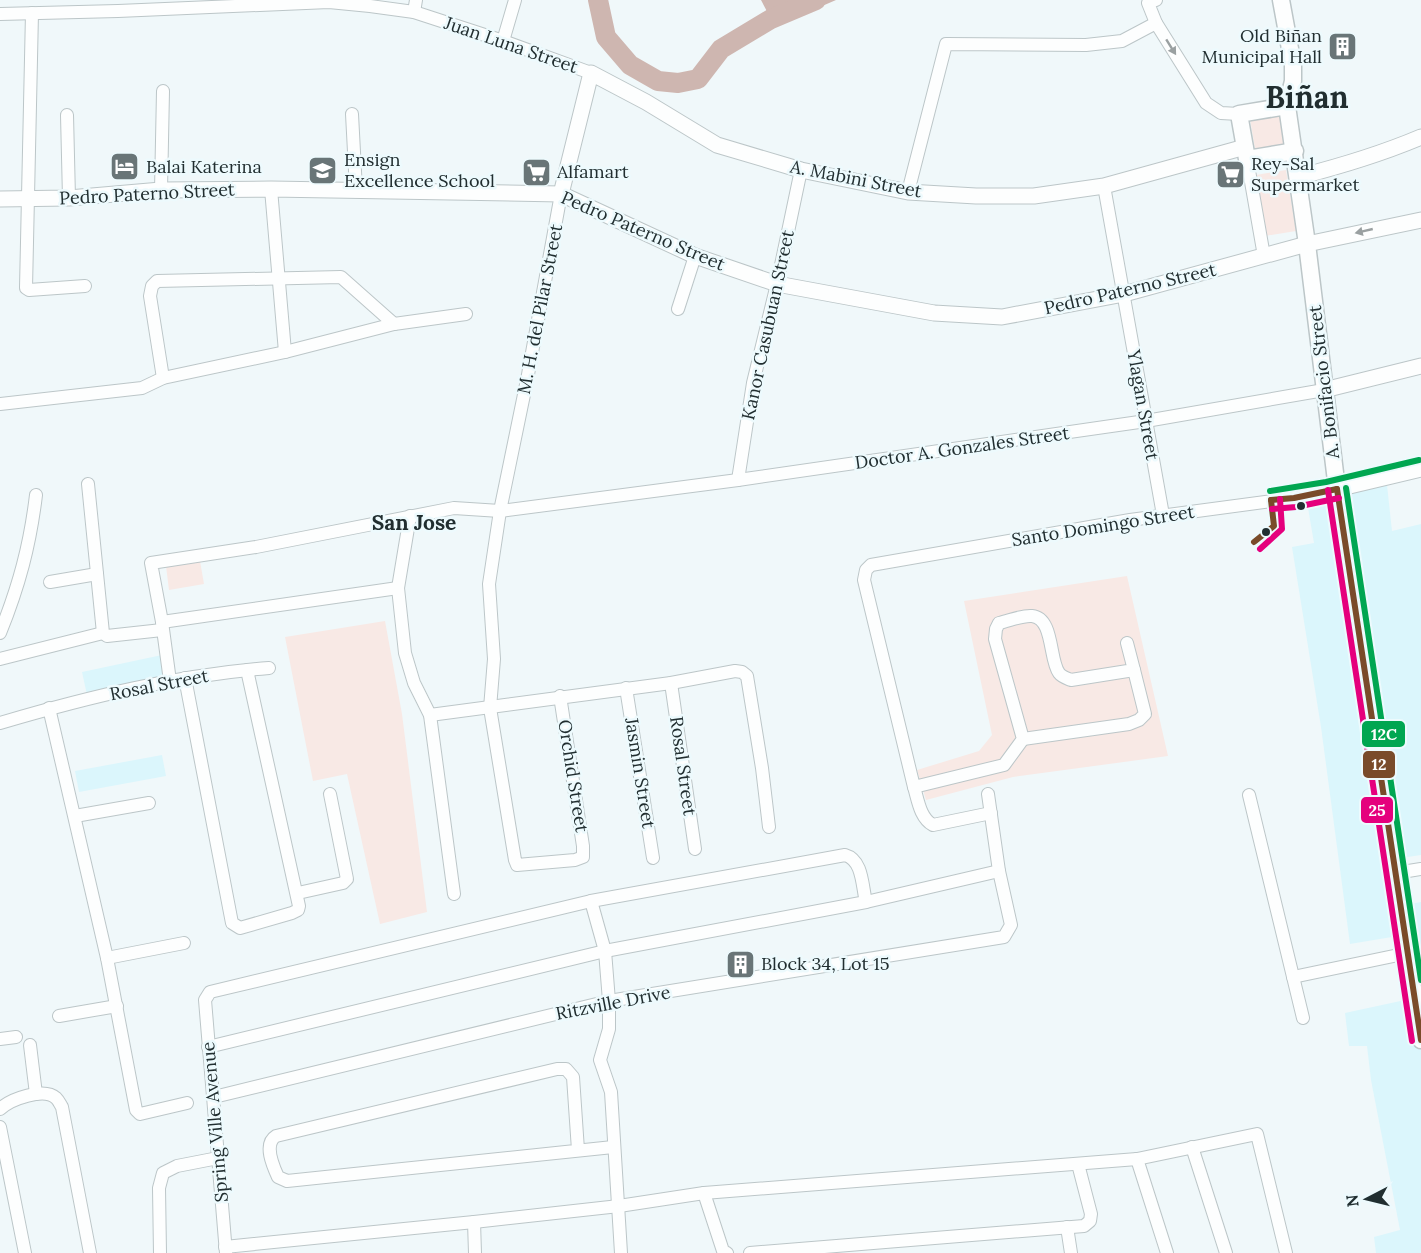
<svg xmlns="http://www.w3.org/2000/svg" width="1421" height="1253" viewBox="0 0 1421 1253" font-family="Lora,serif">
  <rect width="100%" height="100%" fill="#f0f8fa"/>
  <!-- built -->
  <g fill="#dbf6fc">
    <polygon points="1387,485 1392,531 1421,524 1421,855 1401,858 1410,904 1421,902 1421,1253 1376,1253 1374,1237 1400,1230 1371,1080 1367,1046 1349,1046 1345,1013 1405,1000 1398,936 1350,944 1321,727 1292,547 1314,543 1307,502"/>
    <polygon points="162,655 166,678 87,695 82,672"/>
    <polygon points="162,755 166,776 79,792 75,771"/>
  </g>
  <!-- green -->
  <g fill="#f8e9e5">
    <polygon points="1280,114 1285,144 1255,149 1250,119"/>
    <polygon points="1286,170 1296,231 1265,236 1256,175"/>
    <polygon points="200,561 204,584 169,590 166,566"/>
    <polygon points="1127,576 1168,756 1013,777 926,800 917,770 979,751 992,735 964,601"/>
    <polygon points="385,621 402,714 427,912 380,924 347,774 313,781 285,637"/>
  </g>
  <!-- water -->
  <polygon fill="#ceb6b0" points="761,0 836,0 769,29 771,19"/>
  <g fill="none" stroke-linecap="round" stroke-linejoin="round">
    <!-- river -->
    <polyline stroke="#ceb6b0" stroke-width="20" points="598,0 606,37 630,65 658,81 678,83 698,79 721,49 771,19 816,0"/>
    <defs>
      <g id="minor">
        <polyline points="1156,0 1148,3 1156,23 1206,103 1221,113 1239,114"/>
        <polyline points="414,12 416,0"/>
        <polyline points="32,13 26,288 29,290 85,286"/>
        <polyline points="0,14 118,11 329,2 370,6 414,12 503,41 591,73"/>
        <polyline points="503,41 515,0"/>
        <polyline points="352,114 356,190"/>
        <polyline points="67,115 69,198"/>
        <polyline points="1247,159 1264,256"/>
        <polyline points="1104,186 1163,515"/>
        <polyline points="271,189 285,352"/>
        <polyline points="161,190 163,91"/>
        <polyline points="908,192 946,44 1086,45 1122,41 1156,23"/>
        <polyline points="678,309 695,256"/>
        <polyline points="163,378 150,296 152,286 157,281 341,277 394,324"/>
        <polyline points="0,404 142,388 163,378 285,352 394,324 466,314"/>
        <polyline points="738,480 753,383 777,284 801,170"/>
        <polyline points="88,484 103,633 107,636 162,630"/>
        <polyline points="410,516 398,588 405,653 414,683 430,715 454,894"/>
        <polyline points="50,582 97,574"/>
        <polyline points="162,622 398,588"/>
        <path d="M0,633C19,586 30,545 36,495"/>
        <path d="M1127,643L1134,670L1071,680C1066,678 1062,677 1059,673C1049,660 1054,618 1032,616C1022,615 1009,621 999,623L996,629L995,639L1023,739L1004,765L914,787L864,580L866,570L871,565L1130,520L1294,498L1337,489"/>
        <polyline points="0,659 103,633"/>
        <polyline points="185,678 232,923 240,928 292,913 298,910 299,906 247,670"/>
        <polyline points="170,681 162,622 151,563 256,547 454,508 500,511 738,480 1146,421 1324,390"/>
        <polyline points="671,683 695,849"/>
        <polyline points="626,688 653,858"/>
        <polyline points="560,696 583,846 583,857 575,860 517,865 515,860 490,708 494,659 489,584 500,511 527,380 561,194"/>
        <polyline points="49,708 107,958 136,1110 140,1114 187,1103"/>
        <polyline points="430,715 671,683 735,671 742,672 747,676 762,768 769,827"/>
        <path d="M0,723C88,697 178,675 269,668"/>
        <polyline points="1023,739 1129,724 1139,720 1145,714 1134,670"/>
        <path d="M914,787C918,800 920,818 933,825L991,813"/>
        <polyline points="1249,795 1303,1018"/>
        <polyline points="75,816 149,803"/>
        <polyline points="1396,873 1421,869"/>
        <polyline points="298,893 343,883 347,879 330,794"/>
        <polyline points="591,901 605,951 609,1001 609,1029 600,1060 611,1092 621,1253"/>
        <polyline points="107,958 184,943"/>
        <polyline points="1293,977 1408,953"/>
        <polyline points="59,1016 117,1006"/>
        <polyline points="0,1039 16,1037"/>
        <polyline points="30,1045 36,1094"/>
        <polyline points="208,1047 605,951 866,902 999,871"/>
        <polyline points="214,1097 609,1001 1004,937 1011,925 999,871 988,794"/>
        <path d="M0,1109C11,1099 44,1087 56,1098C59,1101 60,1104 62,1107L90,1253"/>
        <polyline points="0,1127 25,1253"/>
        <polyline points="1192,1147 1226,1253"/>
        <path d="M578,1150L573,1077L566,1069H557L276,1136C263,1144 273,1166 278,1177L287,1181L613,1147"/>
        <polyline points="1137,1159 1167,1253"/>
        <polyline points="704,1193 723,1251 727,1253"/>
        <polyline points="474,1222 475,1253"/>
        <polyline points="1067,1227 1071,1253"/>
        <polyline points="225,1247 474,1222 619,1206 704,1193 1137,1159 1257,1134 1286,1253"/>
        <polyline points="160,1253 159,1188 163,1173 177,1166 218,1158"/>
        <path d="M226,1253L205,1000L210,992L591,901L845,855C863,860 862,886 866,902"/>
        <polyline points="750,1253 1084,1226 1090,1221 1091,1214 1078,1164"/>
      </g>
      <g id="tertiary">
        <path d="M1298,177C1341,166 1381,154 1421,137"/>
        <polyline points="561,194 591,73 646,102 717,145 801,170 908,192 976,196 1034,196 1104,186 1245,147"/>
        <polyline points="0,199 69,198 161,190 271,189 561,194 695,256 777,284 934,313 1002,317 1124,294 1307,244 1421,220"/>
        <polyline points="1324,390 1421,366"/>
        <polyline points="1337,489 1421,469"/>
      </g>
      <g id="secondary">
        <polyline points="1281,0 1293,65 1293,81 1287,106 1307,244 1337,489 1421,1040"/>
        <polyline points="1287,106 1239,114 1247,159 1295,151"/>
      </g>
    </defs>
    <!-- minor casing -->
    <use href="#minor" stroke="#bcc6c8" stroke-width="14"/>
    <!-- tertiary casing -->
    <use href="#tertiary" stroke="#bcc6c8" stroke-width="17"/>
    <!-- secondary casing -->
    <use href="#secondary" stroke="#bcc6c8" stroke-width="19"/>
    <!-- minor -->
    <use href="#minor" stroke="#fdfefe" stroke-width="12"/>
    <!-- tertiary -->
    <use href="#tertiary" stroke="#fdfefe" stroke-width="15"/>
    <!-- secondary -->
    <use href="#secondary" stroke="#fdfefe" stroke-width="16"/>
    <defs>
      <g id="bus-1">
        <polyline points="1337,489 1421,1040"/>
        <polyline points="1271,500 1294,498 1337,489"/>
        <polyline points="1254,542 1274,526 1271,500"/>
      </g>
      <g id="bus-2">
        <polyline points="1328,490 1412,1041"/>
        <polyline points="1272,509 1296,507 1339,498"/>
        <polyline points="1260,549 1282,529 1280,499"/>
      </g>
      <g id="bus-3">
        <polyline points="1346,488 1421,980"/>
        <polyline points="1270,491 1326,482 1419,460"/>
      </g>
    </defs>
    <!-- bus-1 casing -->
    <use href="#bus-1" stroke="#edfafd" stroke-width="10"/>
    <!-- bus-2 casing -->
    <use href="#bus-2" stroke="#edfafd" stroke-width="10"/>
    <!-- bus-3 casing -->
    <use href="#bus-3" stroke="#edfafd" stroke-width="10"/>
    <!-- bus-1 -->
    <use href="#bus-1" stroke="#7a4b2a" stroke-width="6"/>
    <!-- bus-2 -->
    <use href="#bus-2" stroke="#e5007d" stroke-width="6"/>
    <!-- bus-3 -->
    <use href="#bus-3" stroke="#00a651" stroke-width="6"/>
  </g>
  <!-- one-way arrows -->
  <defs><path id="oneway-solid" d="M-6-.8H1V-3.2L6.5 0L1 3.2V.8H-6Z" transform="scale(1.5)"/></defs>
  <g fill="#9aa0a1">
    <use href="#oneway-solid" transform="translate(1171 47) rotate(58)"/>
    <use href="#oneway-solid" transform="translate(1364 231) rotate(167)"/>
  </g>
  <!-- icons -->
  <defs>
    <symbol id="building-square" viewBox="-11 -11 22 22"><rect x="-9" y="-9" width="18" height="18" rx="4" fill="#697577" stroke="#edfafd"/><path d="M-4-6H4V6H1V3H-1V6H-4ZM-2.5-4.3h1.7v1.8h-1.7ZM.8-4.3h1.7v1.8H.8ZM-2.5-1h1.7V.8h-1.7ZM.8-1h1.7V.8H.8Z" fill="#fff"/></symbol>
    <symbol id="hotel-square" viewBox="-11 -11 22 22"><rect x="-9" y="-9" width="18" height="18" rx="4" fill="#697577" stroke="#edfafd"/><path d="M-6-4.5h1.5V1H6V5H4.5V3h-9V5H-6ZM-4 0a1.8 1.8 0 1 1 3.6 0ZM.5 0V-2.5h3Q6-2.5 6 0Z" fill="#fff"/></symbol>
    <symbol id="school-square" viewBox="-11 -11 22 22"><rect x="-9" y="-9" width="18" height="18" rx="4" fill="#697577" stroke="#edfafd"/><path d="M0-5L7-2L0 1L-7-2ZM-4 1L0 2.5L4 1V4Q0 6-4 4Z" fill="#fff"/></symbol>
    <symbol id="supermarket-square" viewBox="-11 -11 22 22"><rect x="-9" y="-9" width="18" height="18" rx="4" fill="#697577" stroke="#edfafd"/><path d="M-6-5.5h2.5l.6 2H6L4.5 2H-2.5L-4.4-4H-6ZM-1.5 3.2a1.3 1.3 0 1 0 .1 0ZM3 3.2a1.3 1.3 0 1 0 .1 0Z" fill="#fff"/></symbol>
  </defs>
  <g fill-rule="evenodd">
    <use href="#building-square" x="1326" y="30" width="33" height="33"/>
    <use href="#hotel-square" x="108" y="150" width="33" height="33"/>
    <use href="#school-square" x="306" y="154" width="33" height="33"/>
    <use href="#supermarket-square" x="520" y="156" width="33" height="33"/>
    <use href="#supermarket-square" x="1214" y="158" width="33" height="33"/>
    <use href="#building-square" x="724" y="948" width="33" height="33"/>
  </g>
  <!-- markers -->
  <g fill="#212e30" stroke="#edfafd" stroke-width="2">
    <circle cx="1301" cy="506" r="5"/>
    <circle cx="1266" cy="532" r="5"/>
  </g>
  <g text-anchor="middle" stroke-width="5" stroke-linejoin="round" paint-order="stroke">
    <!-- poi labels -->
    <g font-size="18" fill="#212e30" stroke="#edfafd" text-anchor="start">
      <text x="1322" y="42" text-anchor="end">Old Biñan<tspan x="1322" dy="21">Municipal Hall</tspan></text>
      <text x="344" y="166">Ensign<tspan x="344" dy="21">Excellence School</tspan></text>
      <text x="1251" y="170">Rey-Sal<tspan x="1251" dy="21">Supermarket</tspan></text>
      <text x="146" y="173">Balai Katerina</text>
      <text x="557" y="178">Alfamart</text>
      <text x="761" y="970">Block 34, Lot 15</text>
    </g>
    <!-- street labels -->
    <g font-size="18" fill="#212e30" stroke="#edfafd">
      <text transform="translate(511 45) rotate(19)" y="6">Juan Luna Street</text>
      <text transform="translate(856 179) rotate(11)" y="6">A. Mabini Street</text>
      <text transform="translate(147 194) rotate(-3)" y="6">Pedro Paterno Street</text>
      <text transform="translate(643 231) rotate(23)" y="6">Pedro Paterno Street</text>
      <text transform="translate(1130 289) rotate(-13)" y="6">Pedro Paterno Street</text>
      <text transform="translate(540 309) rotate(-79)" y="6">M. H. del Pilar Street</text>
      <text transform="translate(768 325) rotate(-78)" y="6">Kanor Casubuan Street</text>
      <text transform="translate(1324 382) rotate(-97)" y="6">A. Bonifacio Street</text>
      <text transform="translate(1143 405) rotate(80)" y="6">Ylagan Street</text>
      <text transform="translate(962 448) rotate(-8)" y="6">Doctor A. Gonzales Street</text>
      <text transform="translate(1103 526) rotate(-9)" y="6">Santo Domingo Street</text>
      <text transform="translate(159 685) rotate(-11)" y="6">Rosal Street</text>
      <text transform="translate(683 766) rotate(82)" y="6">Rosal Street</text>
      <text transform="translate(640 773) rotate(81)" y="6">Jasmin Street</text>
      <text transform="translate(573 776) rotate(81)" y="6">Orchid Street</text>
      <text transform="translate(613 1003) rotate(-11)" y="6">Ritzville Drive</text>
      <text transform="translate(215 1122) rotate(-95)" y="6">Spring Ville Avenue</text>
    </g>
    <!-- quarter labels -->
    <g font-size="21" font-weight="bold" fill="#212e30" stroke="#edfafd">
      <text x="414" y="530">San Jose</text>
    </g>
    <!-- town labels -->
    <g font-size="30" font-weight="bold" fill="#212e30" stroke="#edfafd">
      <text x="1307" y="108">Biñan</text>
    </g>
  </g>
  <g stroke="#edfafd" stroke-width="2">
    <rect x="1361" y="720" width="45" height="28" rx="6" fill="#00a651"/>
    <rect x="1362" y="750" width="34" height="29" rx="6" fill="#7a4b2a"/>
    <rect x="1360" y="796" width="34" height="28" rx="6" fill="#e5007d"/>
  </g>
  <g font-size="16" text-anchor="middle" font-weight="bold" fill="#fff">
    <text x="1384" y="740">12C</text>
    <text x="1379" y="770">12</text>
    <text x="1377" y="816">25</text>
  </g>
  <!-- north arrow -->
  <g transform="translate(1367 1199) rotate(263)" stroke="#edfafd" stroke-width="4.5" paint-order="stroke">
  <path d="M0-4.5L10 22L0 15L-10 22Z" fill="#212e30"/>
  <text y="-9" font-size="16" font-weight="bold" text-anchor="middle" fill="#212e30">N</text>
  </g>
</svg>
